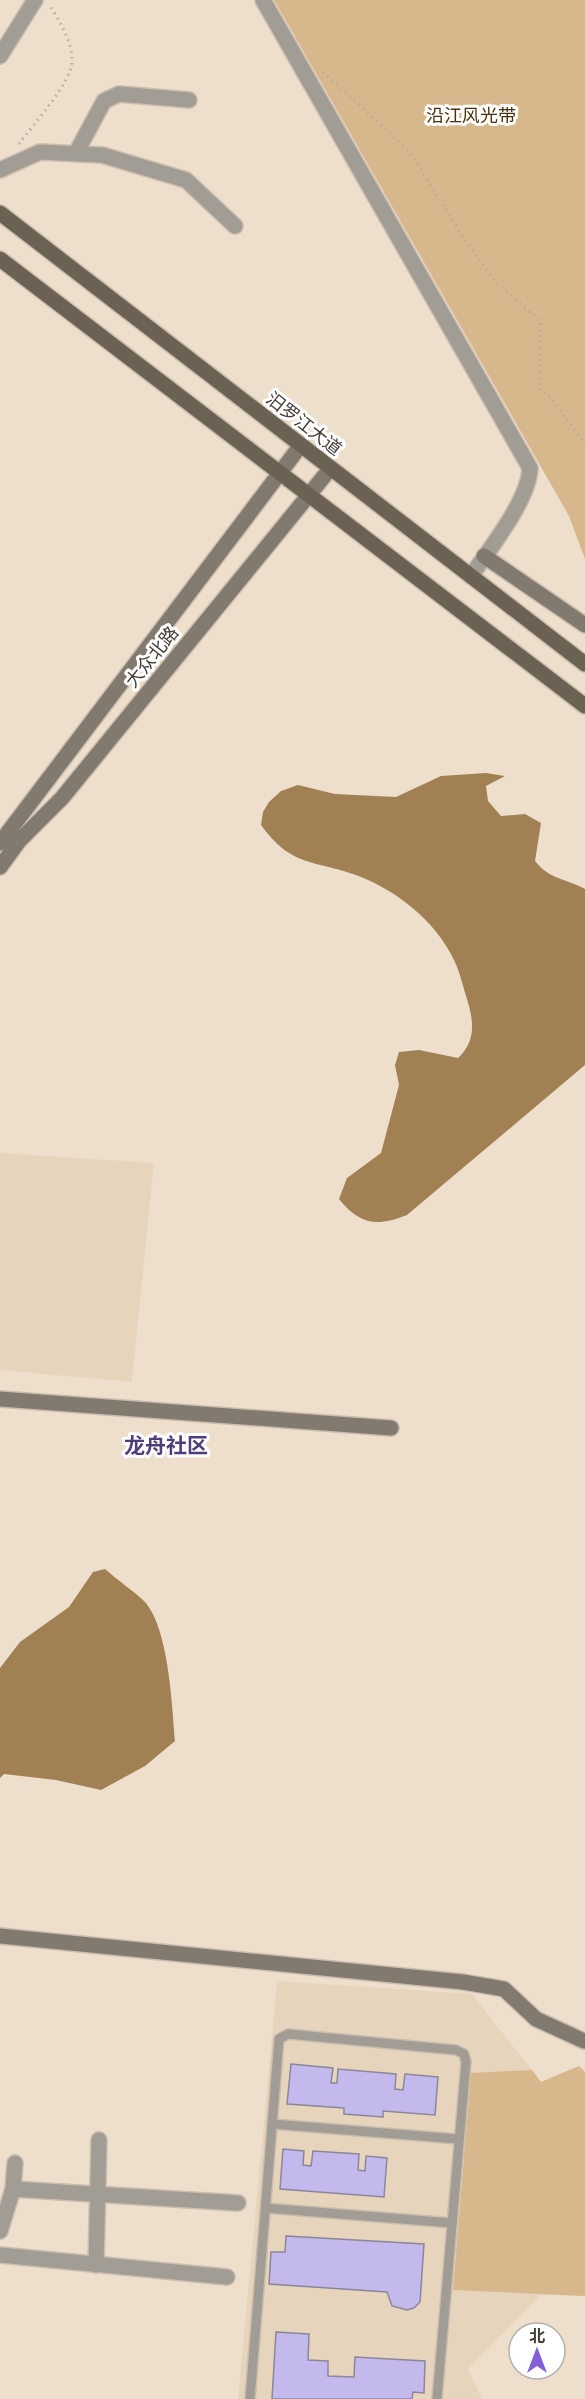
<svg xmlns="http://www.w3.org/2000/svg" width="585" height="2399" viewBox="0 0 585 2399" font-family="Manrope,'Noto Sans SC',sans-serif">
  <rect width="100%" height="100%" fill="#eedfcd"/>
  <!-- built -->
  <g fill="#e7d4bc">
    <polygon points="0,1153 154,1163 132,1382 0,1370"/>
    <polygon points="277,1981 472,1994 541,2082 579,2066 585,2072 585,2296 541,2295 468,2369 482,2399 238,2399"/>
  </g>
  <!-- green -->
  <g fill="#d7b78c">
    <polygon points="274,0 585,0 585,559 569,516"/>
    <polygon points="579,2066 585,2072 585,2296 453,2290 471,2073 532,2070 541,2082"/>
  </g>
  <!-- water -->
  <g fill="#a18054">
    <path d="M486,773L505,776L486,786L488,801L501,816L525,814L541,823L535,861C550,880 565,878 585,889V1065L407,1215C377,1227 360,1225 339,1199L347,1178L381,1153L399,1085L395,1065L399,1052L419,1050L458,1058C476,1041 474,1022 467,999C463,987 460,972 454,960C435,920 396,890 356,875C314,860 291,867 261,825L263,812L269,802L281,791L298,785L335,794L396,797L441,776Z"/>
    <path d="M105,1569C117,1580 134,1591 144,1601C169,1627 172,1706 175,1741L145,1766L101,1790L56,1780L4,1774L0,1778V1668L20,1642L69,1607L93,1572Z"/>
  </g>
  <!-- building -->
  <g fill="#c4b9ec" stroke="#8a879a" stroke-width="1.5">
    <polygon points="291,2064 333,2068 331,2083 337,2083 338,2069 396,2074 395,2089 403,2090 405,2074 438,2077 435,2115 383,2111 383,2117 344,2114 344,2108 287,2104"/>
    <polygon points="283,2149 304,2151 303,2165 311,2166 313,2151 359,2154 358,2170 365,2171 366,2156 387,2158 384,2197 280,2189"/>
    <polygon points="286,2236 424,2244 420,2302 414,2308 407,2310 392,2306 387,2292 269,2284 271,2252 285,2252"/>
    <polygon points="276,2332 309,2334 308,2360 328,2361 328,2376 354,2377 355,2357 425,2361 424,2393 413,2392 412,2399 272,2399"/>
  </g>
  <g fill="none" stroke-linecap="round" stroke-linejoin="round">
    <defs>
      <g id="lane">
        <polyline points="272,2124 458,2139"/>
        <polyline points="266,2208 452,2223"/>
        <polyline points="250,2399 279,2039 288,2034 456,2050 464,2054 466,2062 437,2399"/>
      </g>
      <g id="street">
        <path d="M263,0L530,468C529,500 490,548 471,576"/>
        <polyline points="0,56 35,0"/>
        <polyline points="76,153 104,101 119,94 189,100"/>
        <polyline points="0,170 40,152 102,155 186,180 235,226"/>
        <polyline points="13,2189 238,2203"/>
        <polyline points="0,2231 13,2189 15,2163"/>
        <polyline points="0,2255 227,2277"/>
        <polyline points="96,2265 99,2140"/>
      </g>
      <g id="secondary">
        <polyline points="484,556 585,625"/>
        <polyline points="0,843 301,445"/>
        <polyline points="0,867 19,841 62,798 330,469"/>
        <polyline points="0,1399 391,1428"/>
        <polyline points="0,1936 463,1982 504,1989 536,2019 584,2041"/>
      </g>
      <g id="primary">
        <polyline points="0,213 585,664"/>
        <polyline points="0,259 585,706"/>
      </g>
    </defs>
    <!-- lane casing -->
    <use href="#lane" stroke="#cbbeaf" stroke-width="12"/>
    <!-- street casing -->
    <use href="#street" stroke="#cbbeaf" stroke-width="18"/>
    <!-- secondary casing -->
    <use href="#secondary" stroke="#cbbeaf" stroke-width="18"/>
    <!-- primary casing -->
    <use href="#primary" stroke="#cbbeaf" stroke-width="18"/>
    <!-- path -->
    <g stroke="#b8ad9e" stroke-width="3" stroke-dasharray="1.5 4.5" stroke-linecap="butt">
      <polyline points="323,72 409,151 463,237 496,283 541,321 539,389 547,393 585,444"/>
      <path d="M19,144C32,126 72,82 72,61C73,42 58,19 49,4"/>
    </g>
    <!-- lane -->
    <use href="#lane" stroke="#a19c94" stroke-width="9"/>
    <!-- street -->
    <use href="#street" stroke="#a19c94" stroke-width="15"/>
    <!-- secondary -->
    <use href="#secondary" stroke="#827a6f" stroke-width="15"/>
    <!-- primary -->
    <use href="#primary" stroke="#6c6254" stroke-width="15"/>
  </g>
  <g text-anchor="middle" stroke-width="6" stroke-linejoin="round" paint-order="stroke">
    <!-- park labels -->
    <g font-size="18" fill="#48300b" stroke="#fff">
      <text x="471" y="122">沿江风光带</text>
    </g>
    <!-- street labels -->
    <g font-size="18" fill="#413c35" stroke="#fff">
      <text transform="translate(304 424) rotate(38)" y="6">汨罗江大道</text>
      <text transform="translate(152 657) rotate(-51)" y="6">大众北路</text>
    </g>
    <!-- quarter labels -->
    <g font-size="21" font-weight="bold" fill="#4f3e7b" stroke="#fff">
      <text x="166" y="1453">龙舟社区</text>
    </g>
  </g>
  <!-- north arrow -->
  <g transform="translate(537 2351)"><circle r="28" fill="#ffffff" stroke="#b3b1ae" stroke-width="1.5"/>
  <path d="M0-4.5L10 22L0 15L-10 22Z" fill="#855ed9"/>
  <text y="-9" font-size="16" font-weight="bold" text-anchor="middle" fill="#413c35">北</text>
  </g>
</svg>
